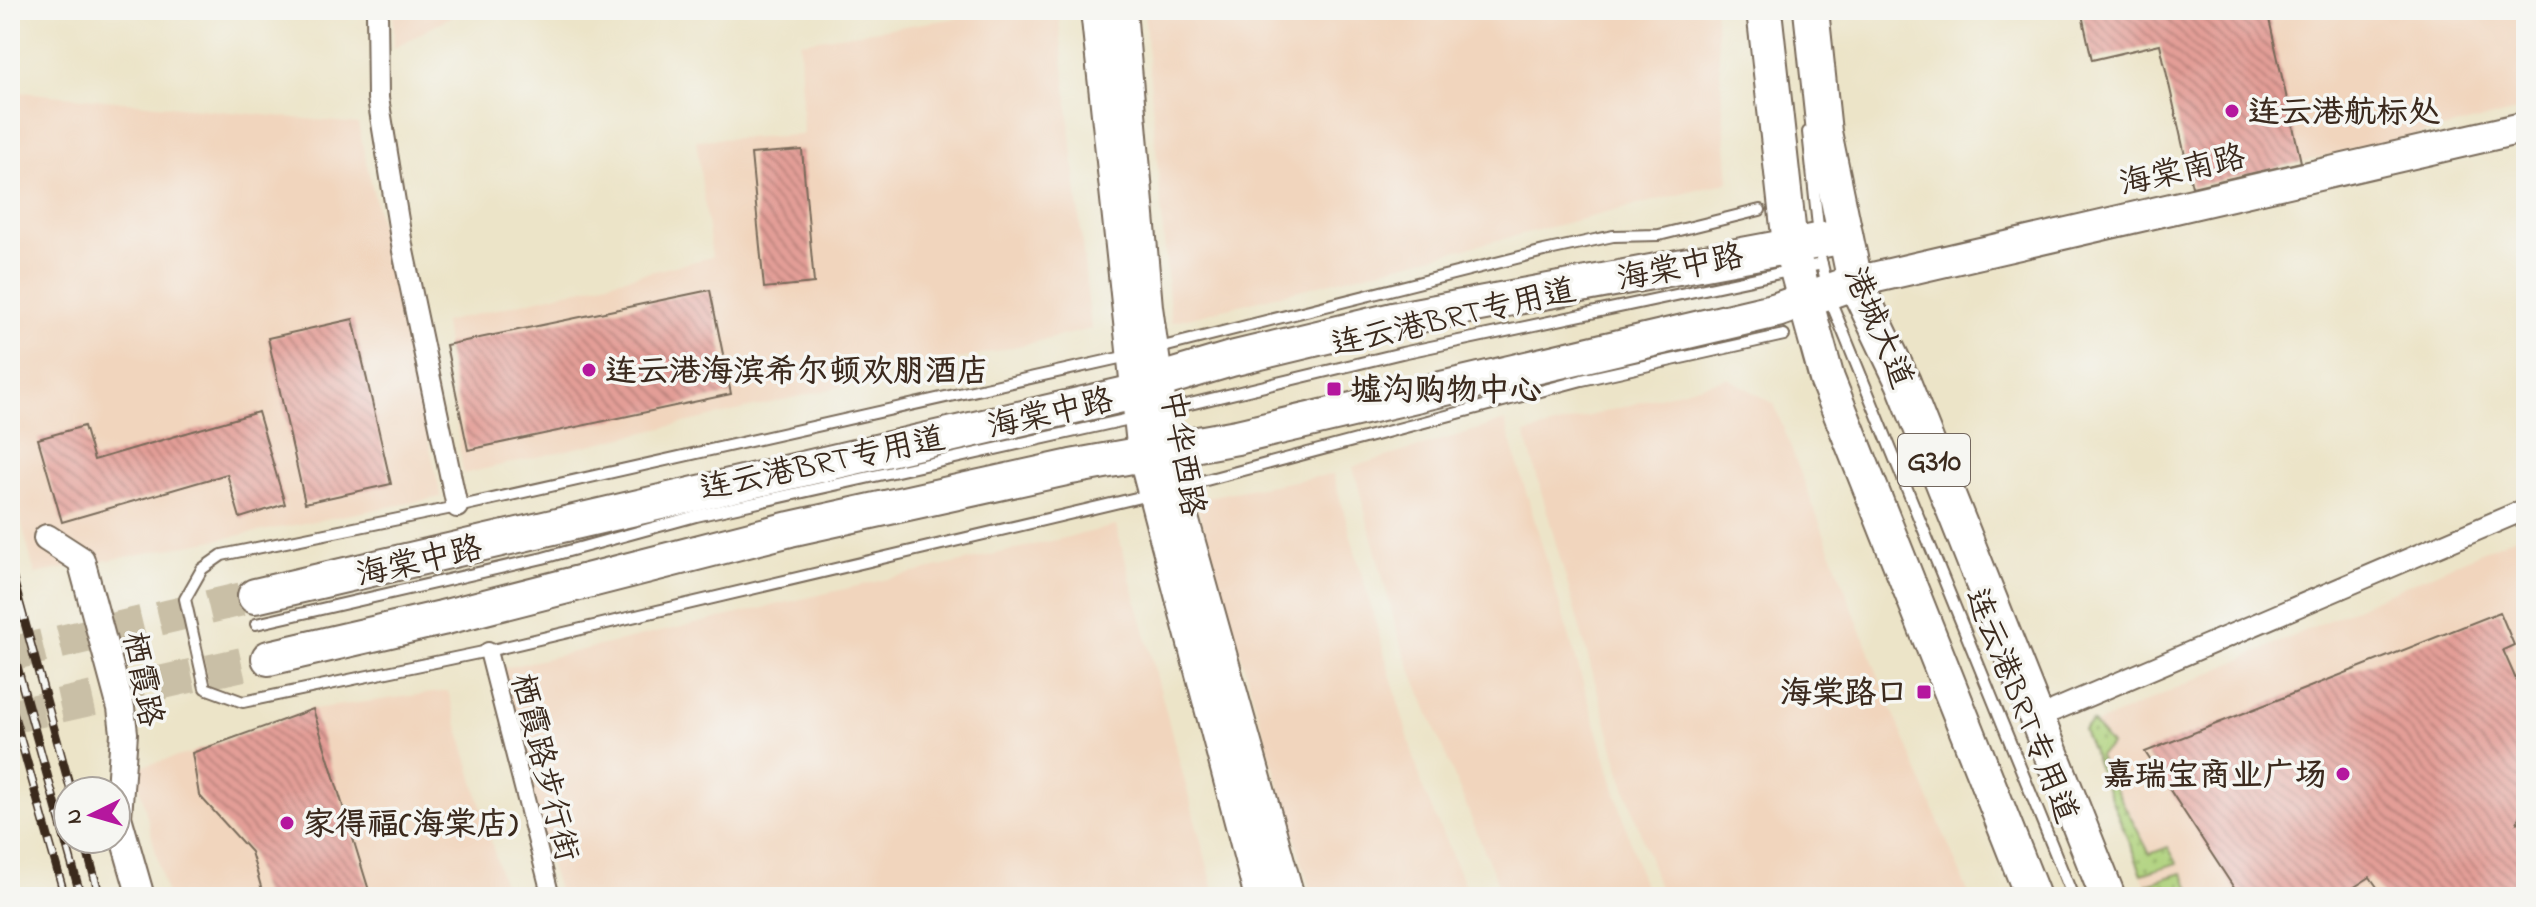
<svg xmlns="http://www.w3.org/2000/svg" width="2536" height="907" viewBox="0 0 2536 907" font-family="'Indie Flower','LXGW WenKai TC',sans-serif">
  <defs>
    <pattern id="garden-dots" width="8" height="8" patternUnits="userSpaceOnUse" patternTransform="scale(2)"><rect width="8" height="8" fill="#add179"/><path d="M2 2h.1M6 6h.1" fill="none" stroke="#8eaa63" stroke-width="1.8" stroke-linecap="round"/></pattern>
    <pattern id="building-back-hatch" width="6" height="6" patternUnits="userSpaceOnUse" patternTransform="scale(2)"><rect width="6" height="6" fill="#e39e97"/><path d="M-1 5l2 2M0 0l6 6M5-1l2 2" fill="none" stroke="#b9817b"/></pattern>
  </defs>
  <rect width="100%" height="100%" fill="#f6f6f2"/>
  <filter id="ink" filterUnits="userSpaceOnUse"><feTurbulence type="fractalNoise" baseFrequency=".0125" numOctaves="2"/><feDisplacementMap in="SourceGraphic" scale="16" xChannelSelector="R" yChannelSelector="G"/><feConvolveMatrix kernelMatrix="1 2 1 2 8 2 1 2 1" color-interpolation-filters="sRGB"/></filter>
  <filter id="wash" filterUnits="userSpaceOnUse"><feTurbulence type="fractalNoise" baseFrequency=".006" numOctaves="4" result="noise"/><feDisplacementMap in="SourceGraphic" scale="32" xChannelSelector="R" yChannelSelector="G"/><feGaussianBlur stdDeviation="1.8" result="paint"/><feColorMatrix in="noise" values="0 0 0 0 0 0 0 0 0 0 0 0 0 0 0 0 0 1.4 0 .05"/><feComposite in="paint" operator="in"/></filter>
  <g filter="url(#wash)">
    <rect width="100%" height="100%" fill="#ece4c8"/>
    <!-- built -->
    <g fill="#f1d5bd">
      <polygon points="393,10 463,10 394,48"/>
      <polygon points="957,10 1058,10 1091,329 463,474 444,322 712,257 696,140 803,135 800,42 957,18"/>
      <polygon points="1144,10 1715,10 1729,182 1171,322"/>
      <polygon points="2267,10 2526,10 2526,109 2301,162"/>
      <polygon points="10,91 358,124 441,497 35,574 10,479"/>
      <polygon points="1728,378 1774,404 1883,688 1970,897 1662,897 1624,784 1525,434"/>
      <polygon points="1505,421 1647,897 1503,897 1400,642 1353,467"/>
      <polygon points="1333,474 1423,789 1470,897 1312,897 1195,499"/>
      <polygon points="1116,526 1216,897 560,897 492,671"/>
      <polygon points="2526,532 2526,897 2150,897 2083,730"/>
      <polygon points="448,691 507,897 371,897 313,709"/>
      <polygon points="192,753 199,795 251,852 264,897 167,897 135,768"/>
    </g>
    <!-- garden -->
    <g fill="url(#garden-dots)" stroke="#747e4c" stroke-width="2">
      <polygon points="2092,722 2111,745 2098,756 2150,854 2168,847 2177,863 2142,874 2083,730"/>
      <polygon points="2182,873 2191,890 2179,897 2151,897 2147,884"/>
    </g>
    <g id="blocks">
      <!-- building -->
      <g fill="url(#building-back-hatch)">
        <polygon points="2081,10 2267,10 2301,162 2192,187 2160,44 2092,60"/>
        <polygon points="802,150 814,283 764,288 751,154"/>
        <polygon points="710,290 731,394 468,450 446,345"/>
        <polygon points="353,319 391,484 305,503 268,338"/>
        <polygon points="258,412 285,504 240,518 227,474 62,522 38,439 84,426 94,460"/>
        <polygon points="2500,612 2514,645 2503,650 2526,702 2526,796 2517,823 2526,820 2526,897 2384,897 2370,877 2339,897 2240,897 2145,752"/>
        <polygon points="313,709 371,897 264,897 251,852 199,795 192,753"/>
      </g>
    </g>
  </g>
  <g filter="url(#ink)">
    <use href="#blocks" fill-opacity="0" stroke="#796b5a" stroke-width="2"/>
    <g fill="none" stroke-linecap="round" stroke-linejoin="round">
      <!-- primary-tunnel -->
      <g stroke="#c9bfa6" stroke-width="34" stroke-dasharray="34 17" stroke-linecap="butt">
        <polyline points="10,654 255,596"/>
        <polyline points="10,717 269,658"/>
      </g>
      <defs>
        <g id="service">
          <polyline points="1808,132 1819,236"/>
          <polyline points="1821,260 1831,302 2073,897"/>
          <polyline points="1155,349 1544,251 1613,236 1659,235 1760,210"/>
          <polyline points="1128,356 457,507 222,555 202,569 185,599 205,688 243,702 488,651 1149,495"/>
          <polyline points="1165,410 1402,353 1822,264"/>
          <polyline points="1180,487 1582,380 1784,335"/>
          <polyline points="256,624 543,558 696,516 1134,418"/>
        </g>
        <polyline id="pedestrian" points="488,651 551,897"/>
        <g id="minor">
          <polyline points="377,10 378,98 403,251 457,507"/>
          <polyline points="2055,710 2526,509"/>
        </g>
        <polyline id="tertiary" points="47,538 81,560 121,708 124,733 118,817 141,897"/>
        <g id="secondary">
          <polyline points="1096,10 1143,454 1260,897"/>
          <polyline points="1121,10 1147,307 1167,450 1183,518 1289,897"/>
          <polyline points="1855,282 2526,127"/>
        </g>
        <g id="primary">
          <polyline points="255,596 1135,392 1157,381 1231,359 1393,320 1845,236"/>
          <polyline points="269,658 442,618 790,529 1071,467 1237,437 1777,310 1855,282"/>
        </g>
        <g id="trunk">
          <polyline points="1764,10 1790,245 1827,379 2033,897"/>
          <polyline points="1811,10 1824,132 1855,282 1903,382 2108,897"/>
        </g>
      </defs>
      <!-- service casing -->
      <use href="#service" stroke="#796b5a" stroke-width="14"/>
      <!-- pedestrian casing -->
      <use href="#pedestrian" stroke="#796b5a" stroke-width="20"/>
      <!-- minor casing -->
      <use href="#minor" stroke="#796b5a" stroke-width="24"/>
      <!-- tertiary casing -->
      <use href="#tertiary" stroke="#796b5a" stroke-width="30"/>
      <!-- secondary casing -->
      <use href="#secondary" stroke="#796b5a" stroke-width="34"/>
      <!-- primary casing -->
      <use href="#primary" stroke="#796b5a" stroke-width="38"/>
      <!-- trunk casing -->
      <use href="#trunk" stroke="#796b5a" stroke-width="38"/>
      <!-- service -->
      <use href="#service" stroke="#fff" stroke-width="10"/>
      <!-- pedestrian -->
      <use href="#pedestrian" stroke="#fff" stroke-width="16"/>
      <!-- minor -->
      <use href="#minor" stroke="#fff" stroke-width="20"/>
      <!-- tertiary -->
      <use href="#tertiary" stroke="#fff" stroke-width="26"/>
      <!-- secondary -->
      <use href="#secondary" stroke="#fff" stroke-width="30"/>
      <!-- primary -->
      <use href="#primary" stroke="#fff" stroke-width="34"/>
      <!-- trunk -->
      <use href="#trunk" stroke="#fff" stroke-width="34"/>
      <defs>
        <g id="rail">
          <polyline points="10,568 71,791"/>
          <polyline points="10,641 81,897"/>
          <polyline points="10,702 65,897"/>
          <polyline points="84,839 100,897"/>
        </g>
      </defs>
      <!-- rail casing -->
      <use href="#rail" stroke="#3b2a1e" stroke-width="9"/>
      <!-- rail -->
      <use href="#rail" stroke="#f6f6f2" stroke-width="6" stroke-dasharray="18" stroke-linecap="butt"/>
    </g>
  </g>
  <!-- markers -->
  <g fill="#b5179e" stroke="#f6f6f2" stroke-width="3">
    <circle cx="2232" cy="111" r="8"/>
    <circle cx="589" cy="370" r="8"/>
    <rect x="1326" y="381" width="16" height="16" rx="4"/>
    <rect x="1916" y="684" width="16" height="16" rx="4"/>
    <circle cx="2343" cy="774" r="8"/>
    <circle cx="287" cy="823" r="8"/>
  </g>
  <g text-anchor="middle" stroke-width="7" stroke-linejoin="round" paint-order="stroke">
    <!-- shield labels -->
    <rect fill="#f6f6f2" stroke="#73675e" stroke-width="2" x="1898" y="434" width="72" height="52" rx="6"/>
    <g font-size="30" font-weight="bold" fill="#3b2a1e">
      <text x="1934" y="470">G310</text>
    </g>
    <!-- poi labels -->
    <g font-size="32" font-weight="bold" fill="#3b2a1e" stroke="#f6f6f2" text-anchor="start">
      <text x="2248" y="122">连云港航标处</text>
      <text x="605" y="381">连云港海滨希尔顿欢朋酒店</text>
      <text x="1350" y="400">墟沟购物中心</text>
      <text x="1908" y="703" text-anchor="end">海棠路口</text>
      <text x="2327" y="785" text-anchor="end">嘉瑞宝商业广场</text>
      <text x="303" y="834">家得福(海棠店)</text>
    </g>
    <!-- street labels -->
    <g font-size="32" fill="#3b2a1e" stroke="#f6f6f2">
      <text transform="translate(2182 169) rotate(-13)" y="11">海棠南路</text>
      <text transform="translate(1680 266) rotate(-11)" y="11">海棠中路</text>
      <text transform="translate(1453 316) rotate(-13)" y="11">连云港BRT专用道</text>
      <text transform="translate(1880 327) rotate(67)" y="11">港城大道</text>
      <text transform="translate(1050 412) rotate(-13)" y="11">海棠中路</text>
      <text transform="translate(1184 453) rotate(80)" y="11">中华西路</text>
      <text transform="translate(822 462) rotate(-12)" y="11">连云港BRT专用道</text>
      <text transform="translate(419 560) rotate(-13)" y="11">海棠中路</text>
      <text transform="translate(144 679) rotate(79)" y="11">栖霞路</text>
      <text transform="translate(2023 705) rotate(68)" y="11">连云港BRT专用道</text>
      <text transform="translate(546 767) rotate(76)" y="11">栖霞路步行街</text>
    </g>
  </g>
  <!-- margin -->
  <rect width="2536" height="907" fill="none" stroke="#f6f6f2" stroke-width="40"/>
  <!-- north arrow -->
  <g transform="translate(92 815) rotate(265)"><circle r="38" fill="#f6f6f2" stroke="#aba49d" stroke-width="2"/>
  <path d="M0-6L14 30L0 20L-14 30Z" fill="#b5179e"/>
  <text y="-12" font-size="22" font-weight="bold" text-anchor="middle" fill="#3b2a1e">N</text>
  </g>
</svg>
